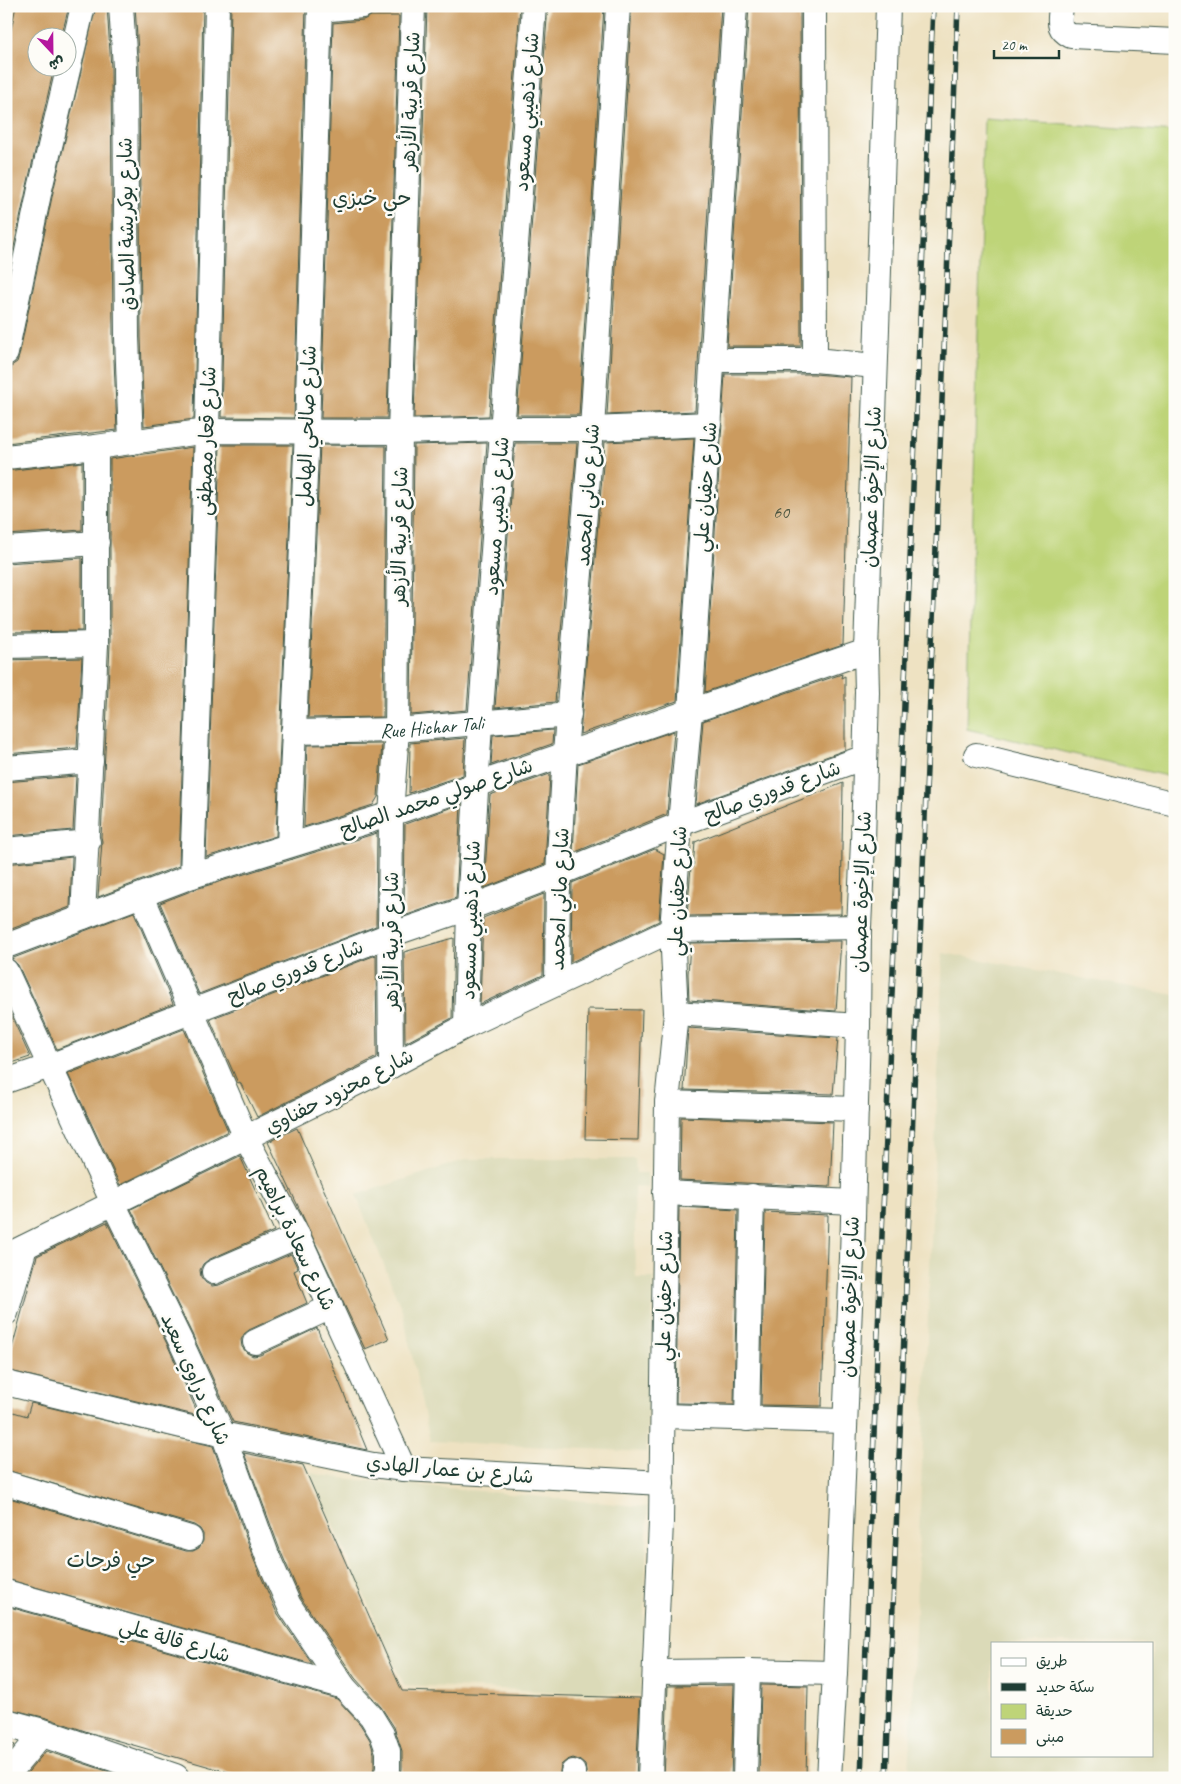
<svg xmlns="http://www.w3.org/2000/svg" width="1181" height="1784" viewBox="0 0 1181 1784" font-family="Caveat,'Playpen Sans Arabic',sans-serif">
  <rect width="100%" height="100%" fill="#fdfcf7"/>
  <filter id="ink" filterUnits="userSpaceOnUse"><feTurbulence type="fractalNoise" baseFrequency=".02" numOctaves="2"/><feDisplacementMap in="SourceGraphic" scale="10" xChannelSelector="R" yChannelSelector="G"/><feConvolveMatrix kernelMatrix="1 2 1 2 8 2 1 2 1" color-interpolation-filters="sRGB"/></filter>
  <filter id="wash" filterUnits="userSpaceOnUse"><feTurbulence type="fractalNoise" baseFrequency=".0096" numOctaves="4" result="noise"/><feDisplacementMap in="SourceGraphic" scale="20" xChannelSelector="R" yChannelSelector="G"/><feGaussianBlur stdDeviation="1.12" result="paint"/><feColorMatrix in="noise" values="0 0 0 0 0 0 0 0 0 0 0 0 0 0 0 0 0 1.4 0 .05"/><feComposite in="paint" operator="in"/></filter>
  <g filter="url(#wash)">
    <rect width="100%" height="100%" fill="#eee2c2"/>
    <!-- built -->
    <g fill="#dbdab8" fill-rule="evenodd">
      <path d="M943,953L1175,995V1778H909ZM992,1643H1152V1755H992Z"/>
      <polygon points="468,1159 635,1159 636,1173 647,1173 648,1188 634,1186 636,1278 654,1278 646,1452 430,1441 403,1313 356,1195"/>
      <polygon points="310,1473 340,1478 648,1507 641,1695 404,1685"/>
    </g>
    <!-- green -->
    <polygon fill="#bed478" stroke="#6e8856" points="984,118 1175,132 1175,778 967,729"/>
    <g id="blocks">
      <!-- building -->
      <g fill="#cb9b5f">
        <polygon points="16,6 69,6 61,38 38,38 38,68 54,68 27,186 6,284 6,53"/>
        <polygon points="96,6 107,6 111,68 113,337 117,430 6,443 6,395 12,366 11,366 17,362 19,356 53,192"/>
        <polygon points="135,6 203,6 194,419 144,426 141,337 139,67"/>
        <polygon points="231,6 306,6 294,418 221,417"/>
        <polygon points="471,6 520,6 489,416 414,418 427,7"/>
        <polygon points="548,6 604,6 579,415 517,415"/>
        <polygon points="632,6 721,6 695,411 607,415"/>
        <polygon points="749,6 800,6 801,346 727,346"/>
        <polygon points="371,16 399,16 387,418 321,418 333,23 363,20"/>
        <polygon points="725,374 814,374 851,377 843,645 705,692"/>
        <polygon points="694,438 677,701 580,734 605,442"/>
        <polygon points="487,443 467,710 411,715 414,445"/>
        <polygon points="515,443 577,443 555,702 495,708"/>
        <polygon points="220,445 293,445 276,836 206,857"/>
        <polygon points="320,445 386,446 383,717 308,718"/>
        <polygon points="193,447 179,866 98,897 102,841 101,837 110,645 110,459"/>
        <polygon points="82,462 82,530 6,535 6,471"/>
        <polygon points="82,558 82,631 7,632 6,563"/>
        <polygon points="82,658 77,748 6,754 6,660"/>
        <polygon points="842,674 841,678 845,676 845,750 696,804 703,721"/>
        <polygon points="553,730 552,744 491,765 493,735"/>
        <polygon points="674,731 667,814 573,853 578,764"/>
        <polygon points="465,738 463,775 409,793 410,743"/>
        <polygon points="382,744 378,797 373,805 304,827 307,745"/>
        <polygon points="550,774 545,864 484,888 490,795"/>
        <polygon points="76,776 73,830 6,836 6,782"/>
        <polygon points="843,783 841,914 687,916 691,867 693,868 695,842"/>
        <polygon points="461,804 456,898 404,916 405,824"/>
        <polygon points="377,833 376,926 199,994 160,903 196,889"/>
        <polygon points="655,849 664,854 659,921 571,962 572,883"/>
        <polygon points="72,857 70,907 6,931 6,864"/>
        <polygon points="544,894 543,975 480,1004 483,918"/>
        <polygon points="134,912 173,1004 57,1049 18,965 11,959"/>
        <polygon points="454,938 452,1018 405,1043 404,952"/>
        <polygon points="841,941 836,1011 689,1000 688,974 690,943"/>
        <polygon points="376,955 377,1057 257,1117 240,1082 238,1083 210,1019"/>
        <polygon points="6,1004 30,1057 6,1065"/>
        <polygon points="588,1009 642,1010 638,1140 585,1139"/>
        <polygon points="688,1028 838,1038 833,1094 684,1090"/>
        <polygon points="184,1029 228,1131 120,1185 68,1074"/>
        <polygon points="681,1117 833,1122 830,1187 680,1180"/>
        <polygon points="297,1128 389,1339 365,1349 268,1142"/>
        <polygon points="240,1156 274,1231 208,1260 203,1264 200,1270 201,1277 206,1283 212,1286 219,1285 291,1254 298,1269 294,1271 307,1303 249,1330 244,1334 241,1340 242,1347 247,1353 253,1356 260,1355 317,1328 367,1450 233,1422 192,1334 131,1209"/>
        <polygon points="679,1207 738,1210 734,1404 676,1403"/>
        <polygon points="765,1212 828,1215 822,1406 761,1405"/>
        <polygon points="107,1222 168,1346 199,1416 6,1370 37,1256"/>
        <polygon points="31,1403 213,1446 254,1560 276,1611 312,1664 6,1579 6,1497 186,1551 193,1551 199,1548 203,1541 203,1534 200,1529 194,1525 6,1470 6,1437 10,1411 27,1416"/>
        <polygon points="244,1453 303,1465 402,1691 640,1698 636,1778 587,1778 585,1765 579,1760 573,1758 567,1760 561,1765 559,1778 400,1778 402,1769 402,1751 394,1727 381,1707 355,1678 301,1598 280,1550"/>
        <polygon points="6,1606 337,1699 360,1724 370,1740 374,1753 374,1767 372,1778 249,1778 91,1733 47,1718 6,1708"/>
        <polygon points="734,1685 731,1778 664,1778 668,1686"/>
        <polygon points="761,1685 808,1686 806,1778 759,1778"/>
        <polygon points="6,1742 15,1745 6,1755"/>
        <polygon points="46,1751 122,1776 121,1778 23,1778"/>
      </g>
    </g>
  </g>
  <g filter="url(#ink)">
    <use href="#blocks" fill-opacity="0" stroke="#3e5649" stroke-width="1"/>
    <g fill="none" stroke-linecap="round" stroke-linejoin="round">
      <defs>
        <g id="minor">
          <polyline points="121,6 125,67 127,337 131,442"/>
          <polyline points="814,6 815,360"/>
          <path d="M1061,6C1060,21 1056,28 1071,36L1175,41"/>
          <polyline points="320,10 362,6"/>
          <polyline points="6,353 40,189 83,6"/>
          <polyline points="713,360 815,360 875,366"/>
          <polyline points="6,457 96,447 207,431 400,432 503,429 592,429 709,424"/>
          <polyline points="6,549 97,543"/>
          <polyline points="6,646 96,644"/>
          <path id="s1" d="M293,732L397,730L569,715"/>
          <polyline points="976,755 1175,804"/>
          <polyline points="6,768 91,761"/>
          <polyline points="289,845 307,430 320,6"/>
          <polyline points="6,850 88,842"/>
          <polyline points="192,876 207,431 217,6"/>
          <polyline points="142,896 246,1138 298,1236 404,1469"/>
          <polyline points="83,917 96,644 96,447"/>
          <polyline points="6,946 192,876 391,814 866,651"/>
          <polyline points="6,971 113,1203 180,1340 223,1434 267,1555 289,1605 344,1687 371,1716 382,1734 388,1751 388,1769 385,1778"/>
          <polyline points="557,983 558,874 565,753 592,429 618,6"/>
          <polyline points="676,1013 858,1026"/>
          <polyline points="466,1026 469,908 480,724 534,6"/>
          <polyline points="391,1066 390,935 391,814 397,730 400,432 413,6"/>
          <polyline points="6,1081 50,1066 390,935 469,908 558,874 680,824 865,757"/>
          <polyline points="667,1103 856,1109"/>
          <polyline points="665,1193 853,1202"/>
          <polyline points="6,1256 391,1066 466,1026 672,930 859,927"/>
          <polyline points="214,1272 298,1236"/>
          <polyline points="6,1313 25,1247"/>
          <polyline points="255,1342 331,1307"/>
          <polyline points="6,1383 182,1426 373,1465 404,1469 662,1483"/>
          <polyline points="663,1416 844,1421"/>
          <polyline points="747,1419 752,1196"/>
          <polyline points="6,1483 190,1538"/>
          <polyline points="6,1592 344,1687"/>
          <polyline points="655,1672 748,1671 835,1673"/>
          <polyline points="6,1777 43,1733"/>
          <polyline points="573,1778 573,1772"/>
          <polyline points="650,1778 661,1522 667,1103 676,1013 672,930 680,824 690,712 735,6"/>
          <polyline points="745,1778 748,1671"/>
          <polyline points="829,1778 835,1673 852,1257 858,1026 859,927 863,842 867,692 866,651 888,6"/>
        </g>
        <polyline id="tertiary" points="6,1723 43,1733 175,1778"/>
      </defs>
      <!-- minor casing -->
      <use href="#minor" stroke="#3e5649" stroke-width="26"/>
      <!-- tertiary casing -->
      <use href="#tertiary" stroke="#3e5649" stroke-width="30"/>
      <!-- minor -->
      <use href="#minor" stroke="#fff" stroke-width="24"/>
      <!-- tertiary -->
      <use href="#tertiary" stroke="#fff" stroke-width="28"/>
      <defs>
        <g id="rail">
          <polyline points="861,1778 877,1355 933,6"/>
          <polyline points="886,1778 958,6"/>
        </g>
      </defs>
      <!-- rail casing -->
      <use href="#rail" stroke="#1f3d34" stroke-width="5.5"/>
      <!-- rail -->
      <use href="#rail" stroke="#fdfcf7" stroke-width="4" stroke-dasharray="11" stroke-linecap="butt"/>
    </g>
  </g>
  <g text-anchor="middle" stroke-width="5" stroke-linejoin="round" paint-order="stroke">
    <!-- number labels -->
    <g font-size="18" fill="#4a543f">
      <text x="781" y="518">60</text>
    </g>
    <!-- street labels -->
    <g font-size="20" fill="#1f3d34" stroke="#fdfcf7">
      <text transform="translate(410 101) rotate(-88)" y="7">شارع قريبة الأزهر</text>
      <text transform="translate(526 112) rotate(-86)" y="7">شارع ذهيبي مسعود</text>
      <text transform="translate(126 224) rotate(-91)" y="7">شارع بوكريشة الصادق</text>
      <text transform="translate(306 426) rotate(-88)" y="7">شارع صالحي الهامل</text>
      <text transform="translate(206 441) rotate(-88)" y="7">شارع قعار مصطفى</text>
      <text transform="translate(705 487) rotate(-86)" y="7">شارع حفيان علي</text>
      <text transform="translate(871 487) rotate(-88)" y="7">شارع الإخوة عصمان</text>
      <text transform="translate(587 495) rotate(-86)" y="7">شارع ماني امحمد</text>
      <text transform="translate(496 516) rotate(-86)" y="7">شارع ذهيبي مسعود</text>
      <text transform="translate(399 536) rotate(-89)" y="7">شارع قريبة الأزهر</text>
      <text dy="7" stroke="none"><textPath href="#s1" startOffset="139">Rue Hichar Tali</textPath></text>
      <text transform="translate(772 791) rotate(-20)" y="7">شارع قدوري صالح</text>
      <text transform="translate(436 797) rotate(-19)" y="7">شارع صولي محمد الصالح</text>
      <text transform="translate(677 891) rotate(-88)" y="7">شارع حفيان علي</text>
      <text transform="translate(861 892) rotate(-88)" y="7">شارع الإخوة عصمان</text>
      <text transform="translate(559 899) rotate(-88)" y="7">شارع ماني امحمد</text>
      <text transform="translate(470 920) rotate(-88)" y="7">شارع ذهيبي مسعود</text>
      <text transform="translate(391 941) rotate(-90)" y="7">شارع قريبة الأزهر</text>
      <text transform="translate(295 971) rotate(-21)" y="7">شارع قدوري صالح</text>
      <text transform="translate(339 1091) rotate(-27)" y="7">شارع محزود حفناوي</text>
      <text transform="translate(296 1238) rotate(64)" y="7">شارع سعادة براهيم</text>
      <text transform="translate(664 1296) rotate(-89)" y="7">شارع حفيان علي</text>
      <text transform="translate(849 1297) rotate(-88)" y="7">شارع الإخوة عصمان</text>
      <text transform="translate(196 1379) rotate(66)" y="7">شارع دراوي سعيد</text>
      <text transform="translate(450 1469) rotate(5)" y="7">شارع بن عمار الهادي</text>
      <text transform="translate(175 1640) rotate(16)" y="7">شارع قالة علي</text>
    </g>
    <!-- neighbourhood labels -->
    <g font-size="21" fill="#1f3d34" stroke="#fdfcf7">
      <text x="372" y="205">حي خبزي</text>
      <text x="111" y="1567">حي فرحات</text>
    </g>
  </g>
  <!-- margin -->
  <rect width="1181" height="1784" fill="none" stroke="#fdfcf7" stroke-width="25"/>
  <!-- legend -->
  <rect x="991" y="1642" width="162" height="115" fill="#fdfcf7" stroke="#a4b0a9"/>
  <rect x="1001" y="1658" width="25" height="8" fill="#ffffff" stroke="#a4b0a9"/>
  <text x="1036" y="1666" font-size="15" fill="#1f3d34">طريق</text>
  <rect x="1001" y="1683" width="25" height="8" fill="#1f3d34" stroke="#a4b0a9"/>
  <text x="1036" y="1692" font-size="15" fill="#1f3d34">سكة حديد</text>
  <rect x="1001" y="1704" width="25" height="15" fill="#bed478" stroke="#a4b0a9"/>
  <text x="1036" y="1716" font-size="15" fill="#1f3d34">حديقة</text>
  <rect x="1001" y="1729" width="25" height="15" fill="#cb9b5f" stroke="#a4b0a9"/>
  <text x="1036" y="1742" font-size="15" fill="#1f3d34">مبنى</text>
  <!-- north arrow -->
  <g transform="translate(52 52) rotate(158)"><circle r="24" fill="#fdfcf7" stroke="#a4b0a9"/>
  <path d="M0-4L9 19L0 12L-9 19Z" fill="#b5179e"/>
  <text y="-8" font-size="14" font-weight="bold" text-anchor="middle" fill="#1f3d34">ش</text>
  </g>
  <!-- scale -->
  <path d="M994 50v8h65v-8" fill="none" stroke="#1f3d34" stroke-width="2.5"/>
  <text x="1001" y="50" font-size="15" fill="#1f3d34" stroke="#fdfcf7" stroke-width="4" paint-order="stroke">20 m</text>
</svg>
